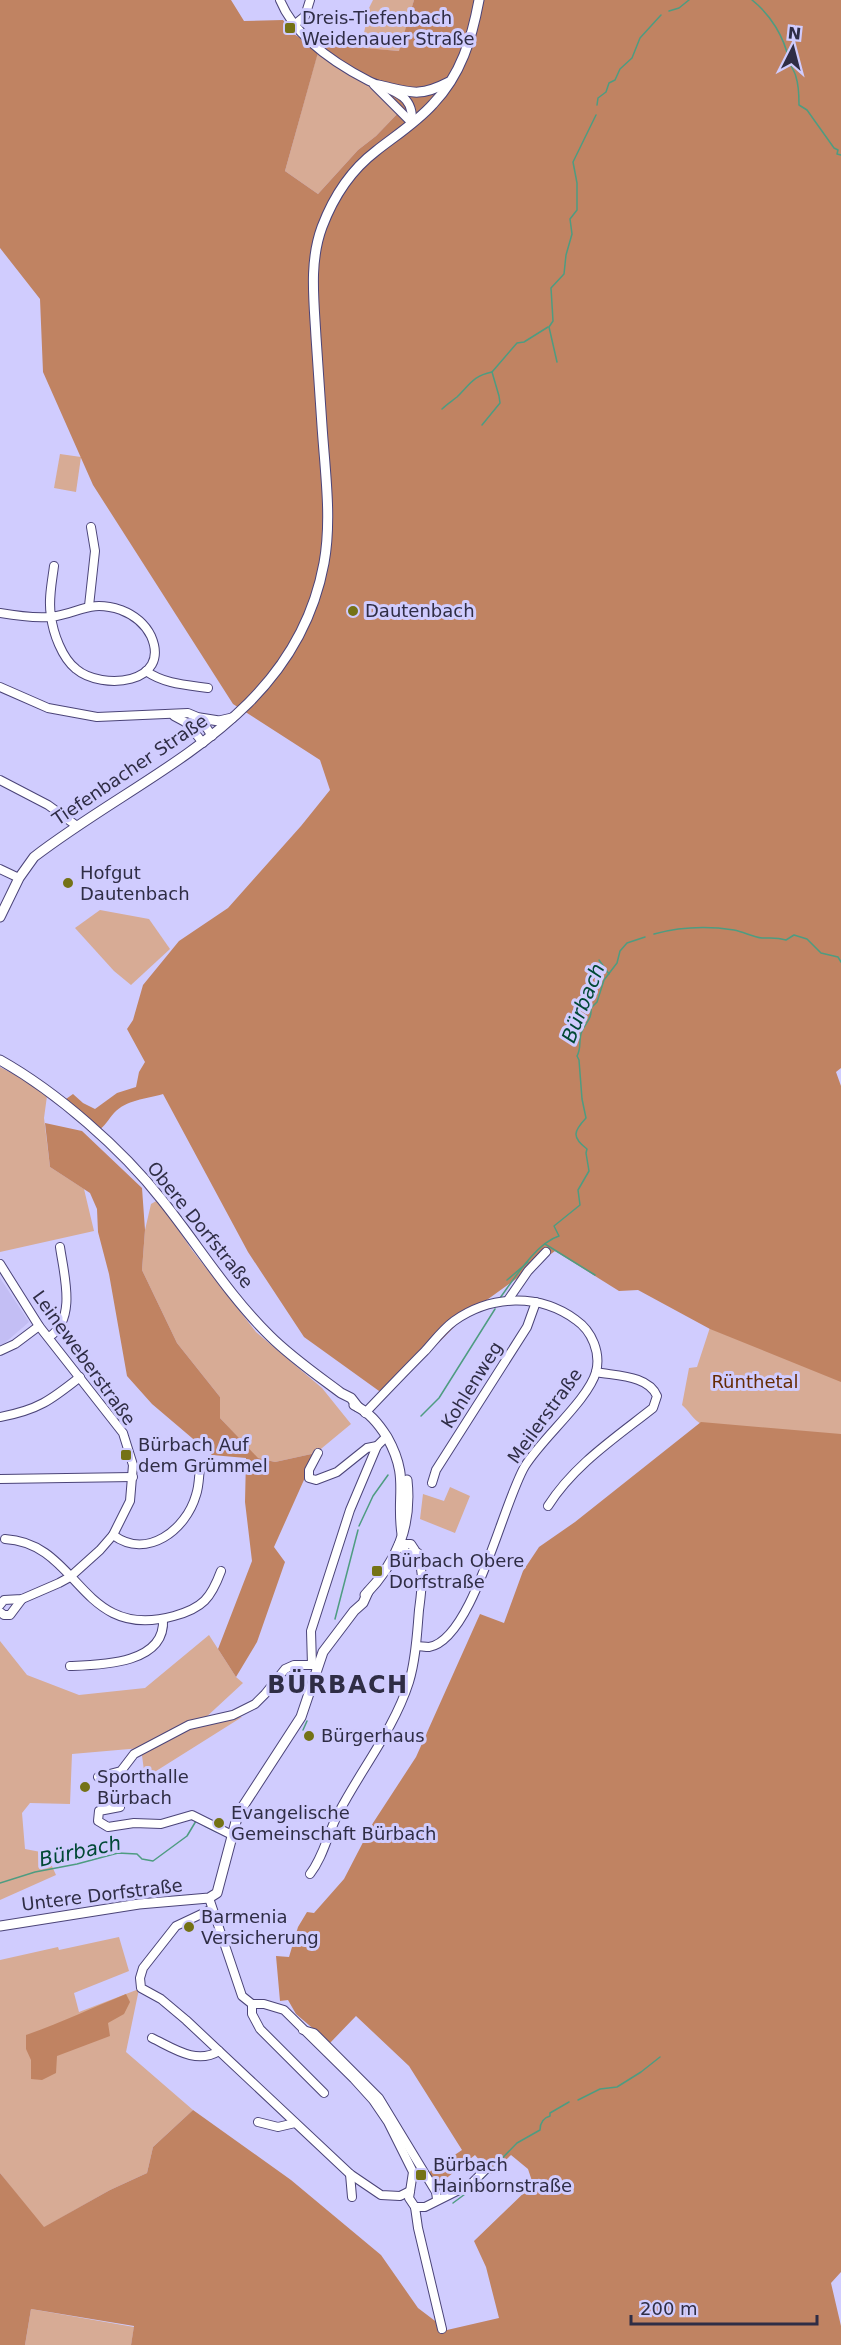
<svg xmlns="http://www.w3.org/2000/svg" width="841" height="2345" viewBox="0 0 841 2345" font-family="'DejaVu Sans',sans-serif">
  <rect width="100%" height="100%" fill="#d0ccfe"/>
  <!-- built -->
  <polygon fill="#c3bef4" points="0,1278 29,1322 0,1347"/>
  <!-- green -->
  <g fill="#d7ab95">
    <polygon points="373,0 414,0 400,51 361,48 369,8"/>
    <polygon points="319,48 370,81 400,111 376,136 358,150 318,194 285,171"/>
    <polygon points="60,454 81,457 76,492 54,488"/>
    <polygon points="100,910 149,919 170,949 131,985 114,971 75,928"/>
    <polygon points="0,1067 25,1080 47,1096 44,1118 50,1167 84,1189 94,1231 0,1252"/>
    <polygon points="158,1200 192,1250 256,1332 322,1388 351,1424 316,1453 275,1462 257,1458 220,1418 220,1397 177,1343 142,1270 145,1230 151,1204"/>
    <path d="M719,1300L841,1357V1461L707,1427C694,1422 691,1413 682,1405L689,1368L697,1367Z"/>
    <polygon points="450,1487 470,1496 455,1533 420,1519 423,1494 444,1501"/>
    <polygon points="209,1635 236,1677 243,1683 203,1720 242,1717 145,1778 141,1748 72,1754 70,1804 30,1803 22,1813 25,1849 46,1853 56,1875 0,1900 0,1641 27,1675 79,1695 145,1688"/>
    <polygon points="119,1937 129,1971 74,1993 79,2012 139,1989 126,2052 193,2110 153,2147 147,2173 110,2190 43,2228 0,2173 0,1960 58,1947 59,1950"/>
    <polygon points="31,2309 134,2327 131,2345 25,2345"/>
  </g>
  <!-- forest -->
  <g fill="#c08362" fill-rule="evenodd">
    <path d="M0,0H231L244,21L283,20L292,33L309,43L399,51L414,0H841V1068L836,1072L841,1086V1382L710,1329L638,1290L619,1291L555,1251L466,1315L386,1396L304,1337L248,1252L163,1094C146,1099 126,1100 114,1113C108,1120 105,1126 98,1131L75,1112L66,1099L73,1094L83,1103L95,1109L117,1093L136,1087L139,1072L145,1062L127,1029L133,1020L143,985L179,941L228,908L301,826L330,790L320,760L233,704L93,485L43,372L40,299L0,248ZM319,49L370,81L400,111L376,136L358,150L318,194L285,171Z"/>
    <polygon points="45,1123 82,1131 142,1188 145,1230 142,1270 177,1343 220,1397 220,1418 258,1458 275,1462 316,1453 274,1547 285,1562 257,1642 236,1677 218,1649 252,1561 245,1502 246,1458 212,1455 152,1404 127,1376 109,1274 98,1232 97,1209 90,1193 50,1167"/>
    <polygon points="701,1422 841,1434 841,2272 831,2283 841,2326 841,2345 131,2345 134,2326 31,2309 25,2345 0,2345 0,2173 44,2227 110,2190 147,2173 153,2147 193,2110 291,2180 381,2255 418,2308 447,2330 499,2318 486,2267 474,2241 533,2184 528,2169 511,2155 491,2174 475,2155 438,2185 428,2173 462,2150 409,2066 356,2016 330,2043 296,2014 288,2000 280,2001 276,1956 289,1957 298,1927 307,1912 314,1913 344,1879 373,1823 416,1757 480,1614 504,1623 523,1571 539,1547 575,1522"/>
    <path d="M126,1994L130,2002L124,2014L108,2023L110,2036L57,2056L56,2073L42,2080L31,2079V2060L26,2049V2035C60,2023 92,2008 126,1994Z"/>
  </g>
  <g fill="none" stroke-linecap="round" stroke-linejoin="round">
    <!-- stream -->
    <g stroke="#4e9c81" stroke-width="1.5">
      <path d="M752,0C771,15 784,37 789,60C790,66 795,71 796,77C799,86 799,97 799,105L807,110L834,148L838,150L837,154L841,155"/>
      <polyline points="669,11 679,8 689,0"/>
      <polyline points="597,105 598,98 606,92 609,83 615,80 620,69 632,58 640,38 661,15"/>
      <polyline points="557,362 549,327 553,321 551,288 564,274 566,255 572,234 570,219 577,210 577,183 573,162 596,115"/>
      <path d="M442,409C447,404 452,401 457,397C471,383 473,376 492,372L517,343L524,342L548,327"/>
      <polyline points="482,425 500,403 499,396 492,372"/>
      <path d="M654,934C680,927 708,926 734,930C744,932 753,937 762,938C771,938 777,937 786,940L794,935L807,939L821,953L838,957L841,962"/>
      <polyline points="599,960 609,974"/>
      <polyline points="545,1244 595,1275"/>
      <polyline points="507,1280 528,1262"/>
      <path d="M500,1298C514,1279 536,1243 559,1236L554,1226L580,1205L578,1190L589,1171L586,1153L587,1149C571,1137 574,1131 586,1118L582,1099L579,1060L577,1056C582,1047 578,1040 582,1031C586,1022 592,1019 591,1008L597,1002L604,980L617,963L620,951L627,943L645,937"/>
      <polyline points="421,1416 439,1398 495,1309"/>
      <polyline points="359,1526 373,1496 388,1475"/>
      <polyline points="335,1619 358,1530"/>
      <polyline points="303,1730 307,1721"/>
      <polyline points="205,1826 217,1832"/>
      <polyline points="0,1883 35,1872 77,1864 118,1853 137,1854 142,1859 153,1861 187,1836 196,1821"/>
      <polyline points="578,2100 600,2089 617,2087 641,2072 660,2057"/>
      <path d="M482,2179L517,2143L540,2130C540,2123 543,2118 550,2116V2113L569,2102"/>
      <polyline points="453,2203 476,2186"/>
    </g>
    <defs>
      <g id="minor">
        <path d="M280,0C295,37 334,63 369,81C381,87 398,90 406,100C412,107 412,115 412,123"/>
        <polyline points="294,25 305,16 310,0"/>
        <polyline points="374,85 412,123"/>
        <polyline points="89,606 95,551 91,527"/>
        <path d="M0,613C17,616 33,618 50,617C79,614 88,599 121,610C134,615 145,624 151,636C172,684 102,691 76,669C62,658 53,633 51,616C48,600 52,582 54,566"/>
        <path d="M146,671C164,684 187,685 208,688"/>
        <polyline points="0,687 48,708 97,717 188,713 200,718 212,736"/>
        <polyline points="174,716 187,723 203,743"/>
        <polyline points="0,780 48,805 77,826"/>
        <polyline points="0,869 19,878"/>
        <polyline points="0,1264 39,1326 123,1433 133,1465 130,1501 113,1535 100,1550 70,1577 59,1583 22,1599 4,1600 0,1605"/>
        <polyline points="508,1300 528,1271 546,1252"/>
        <path d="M49,1337C77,1319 64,1275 60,1247"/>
        <polyline points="0,1351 15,1344 39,1326"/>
        <path d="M365,1413C385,1392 405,1371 425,1351C434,1341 443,1329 454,1321C491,1295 539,1293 576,1320C592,1331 601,1353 596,1372C588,1400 542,1438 525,1466C503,1502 473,1640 429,1647C425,1647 420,1646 416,1646"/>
        <path d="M0,1417C38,1410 51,1400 80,1377"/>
        <polyline points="318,1453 309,1470 309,1478 316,1480 337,1472 367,1448 377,1446"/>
        <polyline points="0,1479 133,1477"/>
        <polyline points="432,1483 436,1470 527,1327 536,1302"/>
        <path d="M548,1506C574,1465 615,1438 653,1408L657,1396C648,1375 616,1376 596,1372"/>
        <path d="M113,1535C147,1560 186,1530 196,1495C199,1487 199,1476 200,1467"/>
        <path d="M5,1539C80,1543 80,1642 174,1616C203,1608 211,1598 221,1571"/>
        <polyline points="399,1544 407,1553 418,1553"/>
        <polyline points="0,1612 4,1615 10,1615 22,1599"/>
        <path d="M70,1666C101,1665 166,1664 163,1619"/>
        <polyline points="315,1666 312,1665 311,1631 350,1510 377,1446 386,1437"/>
        <polyline points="98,1777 121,1771 134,1754 189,1725 233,1715 255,1704 265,1694 285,1669 294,1665 312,1665"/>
        <polyline points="120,1807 99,1811 98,1821 108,1827 134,1823 161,1824 192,1815 232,1835"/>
        <path d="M310,1874C324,1856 328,1832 339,1812C362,1768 394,1729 409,1682C416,1659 417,1633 419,1610C422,1587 426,1563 411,1544H399"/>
        <polyline points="209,1898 242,1996 252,2004 264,2004 284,2010 354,2079 373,2100 388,2122 413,2172 409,2198 415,2207 418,2228 442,2329"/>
        <polyline points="212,1909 176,1926 143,1968 140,1978 141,1988 161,1999 186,2020 350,2174 381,2195 400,2196 410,2191"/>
        <polyline points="252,2004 252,2014 260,2029 324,2093"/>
        <polyline points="303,2030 314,2033 379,2098 436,2192 437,2199"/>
        <path d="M152,2038C173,2048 196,2065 219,2051"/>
        <polyline points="258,2122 278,2127 295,2123"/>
        <polyline points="350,2174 352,2197"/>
        <polyline points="415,2207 425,2207 471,2184 486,2169"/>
      </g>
      <g id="tertiary">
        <path d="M378,85C410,92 418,98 449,82"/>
        <polyline points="200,718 219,721 232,718"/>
        <path d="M0,917L19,878L34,857C147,770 295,720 324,563C332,519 325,471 322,426C320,396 318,367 316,337C314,300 309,262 322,227C333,198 351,170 376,151C395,136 417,122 433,104C461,75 472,38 479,0"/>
        <path d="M0,1060C57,1092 122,1149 162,1200C198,1245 229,1296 270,1336C291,1357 317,1375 341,1393L351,1398L358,1407"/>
        <path d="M354,1405C369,1412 378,1423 387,1437C410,1478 396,1494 402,1534"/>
        <path d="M365,1595C397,1562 412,1526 407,1480"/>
        <polyline points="0,1926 139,1904 209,1898 217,1893 238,1814 301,1717 323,1652 354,1611 363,1603 368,1592"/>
      </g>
    </defs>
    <!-- minor casing -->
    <use href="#minor" stroke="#4b4478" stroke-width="10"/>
    <!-- tertiary casing -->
    <use href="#tertiary" stroke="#4b4478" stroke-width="11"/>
    <!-- minor -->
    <use href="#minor" stroke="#fff" stroke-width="8"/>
    <!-- tertiary -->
    <use href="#tertiary" stroke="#fff" stroke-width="9"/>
  </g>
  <!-- markers -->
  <g fill="#747216" stroke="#d0ccfe" stroke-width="2">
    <rect x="284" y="22" width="12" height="12" rx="3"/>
    <circle cx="353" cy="611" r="6"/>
    <circle cx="68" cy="883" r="6"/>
    <rect x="120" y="1449" width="12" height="12" rx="3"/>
    <rect x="371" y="1565" width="12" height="12" rx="3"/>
    <circle cx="309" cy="1736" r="6"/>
    <circle cx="85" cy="1787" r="6"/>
    <circle cx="219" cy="1823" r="6"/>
    <circle cx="189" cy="1927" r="6"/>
    <rect x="415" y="2169" width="12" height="12" rx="3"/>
  </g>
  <g text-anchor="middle" stroke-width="6" stroke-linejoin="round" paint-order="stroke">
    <!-- poi labels -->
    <g font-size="18" fill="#2f2d45" stroke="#d0ccfe" text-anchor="start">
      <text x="302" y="24">Dreis-Tiefenbach<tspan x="302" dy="21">Weidenauer Straße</tspan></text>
      <text x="365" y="617">Dautenbach</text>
      <text x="80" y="879">Hofgut<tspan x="80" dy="21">Dautenbach</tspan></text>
      <text x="138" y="1451">Bürbach Auf<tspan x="138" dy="21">dem Grümmel</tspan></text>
      <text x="389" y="1567">Bürbach Obere<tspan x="389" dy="21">Dorfstraße</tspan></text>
      <text x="321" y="1742">Bürgerhaus</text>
      <text x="97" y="1783">Sporthalle<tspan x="97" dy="21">Bürbach</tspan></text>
      <text x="231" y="1819">Evangelische<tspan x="231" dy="21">Gemeinschaft Bürbach</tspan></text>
      <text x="201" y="1923">Barmenia<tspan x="201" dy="21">Versicherung</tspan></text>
      <text x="433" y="2171">Bürbach<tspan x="433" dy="21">Hainbornstraße</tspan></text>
    </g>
    <!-- street labels -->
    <g font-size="18" fill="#2f2d45" stroke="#d0ccfe">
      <text transform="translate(130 770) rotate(-34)" y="6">Tiefenbacher Straße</text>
      <text transform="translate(200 1225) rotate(51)" y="6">Obere Dorfstraße</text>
      <text transform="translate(84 1358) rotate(54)" y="6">Leineweberstraße</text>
      <text transform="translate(472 1385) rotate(-58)" y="6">Kohlenweg</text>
      <text transform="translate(545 1416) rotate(-54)" y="6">Meilerstraße</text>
      <text transform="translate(102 1895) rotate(-7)" y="6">Untere Dorfstraße</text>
    </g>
    <!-- park labels -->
    <g font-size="18" fill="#652b04" stroke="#d0ccfe">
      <text x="755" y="1388">Rünthetal</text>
    </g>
    <!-- water labels -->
    <g font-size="20" font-style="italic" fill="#014835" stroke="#d0ccfe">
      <text transform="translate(583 1003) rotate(-68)" y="7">Bürbach</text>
      <text transform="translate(80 1851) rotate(-12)" y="7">Bürbach</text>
    </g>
    <!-- district labels -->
    <g font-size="24" font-weight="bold" letter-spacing="1.5" fill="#2f2d45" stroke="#d0ccfe">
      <text x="338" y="1693">BÜRBACH</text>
    </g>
  </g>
  <!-- north arrow -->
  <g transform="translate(793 48) rotate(6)" stroke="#d0ccfe" stroke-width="4.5" paint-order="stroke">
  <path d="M0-4.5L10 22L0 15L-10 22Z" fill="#2f2d45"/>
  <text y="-9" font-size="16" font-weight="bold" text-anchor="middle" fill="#2f2d45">N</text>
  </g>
  <!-- scale -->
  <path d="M631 2315v9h186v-9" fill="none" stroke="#2f2d45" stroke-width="3"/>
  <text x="640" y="2315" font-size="18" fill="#2f2d45" stroke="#d0ccfe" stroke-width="4.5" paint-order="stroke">200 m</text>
</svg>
